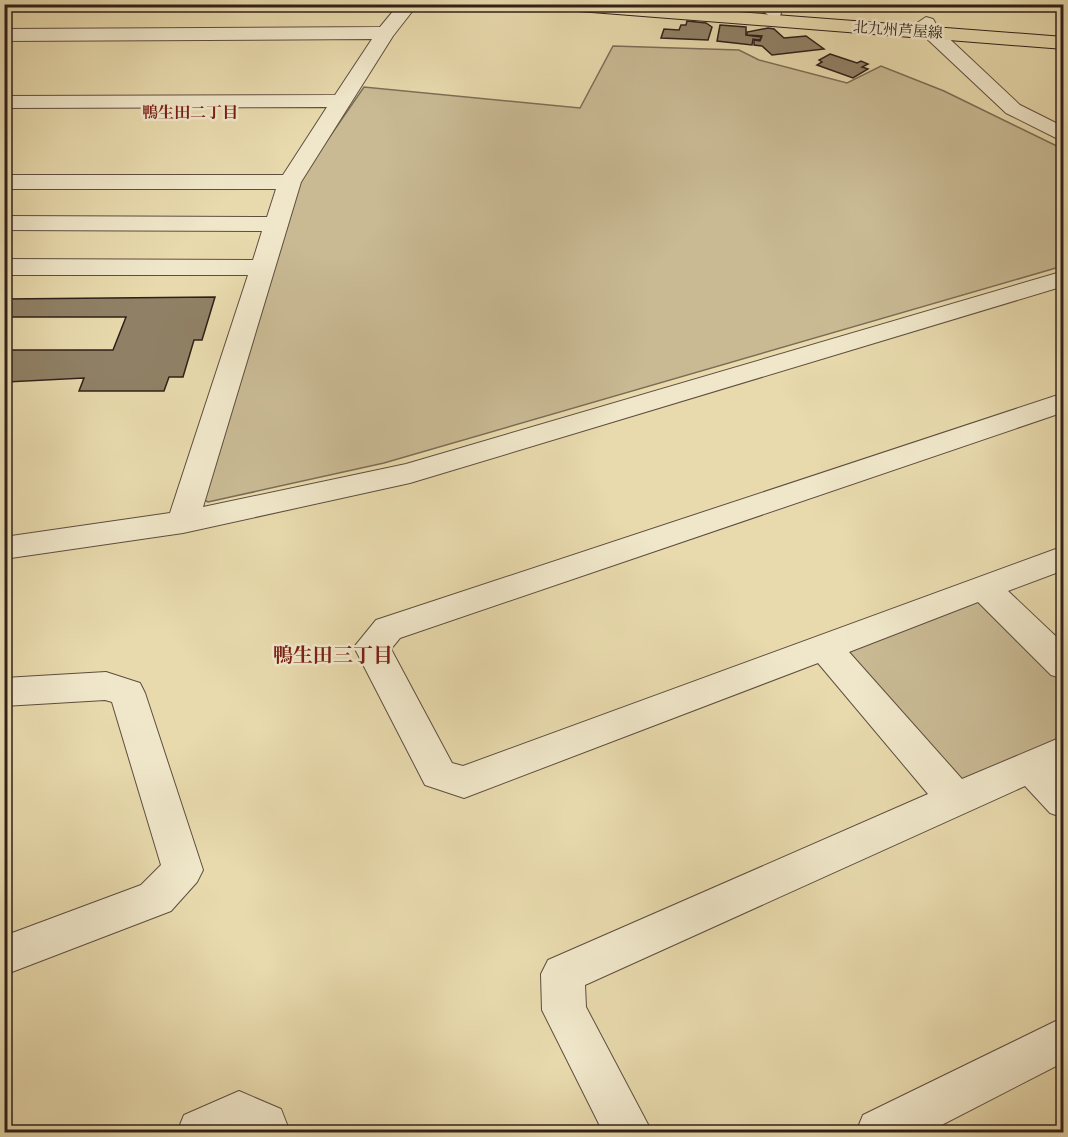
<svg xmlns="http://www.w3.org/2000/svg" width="1068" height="1137" viewBox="0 0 1068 1137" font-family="Vollkorn,'Noto Serif JP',serif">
  <rect width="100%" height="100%" fill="#e8daad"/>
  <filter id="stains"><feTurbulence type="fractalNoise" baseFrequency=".00333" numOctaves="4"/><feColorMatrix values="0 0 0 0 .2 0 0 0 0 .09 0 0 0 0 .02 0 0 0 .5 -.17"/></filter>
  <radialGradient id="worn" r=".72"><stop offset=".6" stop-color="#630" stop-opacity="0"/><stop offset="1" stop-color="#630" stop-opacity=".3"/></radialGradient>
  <!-- green -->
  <g fill="#c9ba94" stroke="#7c6d57" stroke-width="1.5">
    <polygon points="613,46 739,50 759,60 847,83 881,66 944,91 1063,149 1063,266 384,463 208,502 204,500 299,181 364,87 580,108"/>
    <polygon points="983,599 1063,678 1063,738 958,785 843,654"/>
  </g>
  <!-- building -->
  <g fill="#908166" stroke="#30201a" stroke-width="1.5">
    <polygon points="687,21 706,23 712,27 708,40 661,38 664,29 679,30 681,25 686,25"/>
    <polygon points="720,25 746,27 746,35 761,37 760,40 753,39 752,45 717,41"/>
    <polygon points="768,28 774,29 784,38 806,36 824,49 772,55 762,46 754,45 754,40 760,41 762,36 747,35 747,32"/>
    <polygon points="830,54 857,63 861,61 868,64 862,67 868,69 853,78 817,65 822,62 819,60"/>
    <polygon points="215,297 202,340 194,340 183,377 169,377 164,391 79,391 84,378 7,382 9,376 4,376 4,350 113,350 126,317 4,317 4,299"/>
  </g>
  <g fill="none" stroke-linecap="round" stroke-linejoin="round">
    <defs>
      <g id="minor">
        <polygon points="399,4 418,4 393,36 301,182 203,507 406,464 1064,271 1064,286 410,483 183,533 4,559 4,537 170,513 248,275 4,275 4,259 253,260 262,231 4,230 4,216 267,217 276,189 4,189 4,175 283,175 327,107 4,108 4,96 335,95 372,39 4,41 4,29 380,27"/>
        <polygon points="766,4 784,4 780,16 773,18 764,12"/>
        <polygon points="926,17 933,19 939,29 1020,105 1064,127 1064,142 1006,113 924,36 917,23"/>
        <polygon points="1064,393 1064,412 400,638 391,649 452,763 463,766 1064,546 1064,570 1008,591 1064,644 1064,679 1051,675 978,602 849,652 962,779 1064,736 1064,768 1058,770 1064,776 1064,818 1050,813 1025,786 585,985 586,1007 652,1132 603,1132 542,1010 541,974 548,960 928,794 818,663 464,798 425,785 354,647 376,620"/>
        <polygon points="106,672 140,683 145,693 203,870 197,882 171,911 4,975 4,936 141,885 161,865 112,702 105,700 4,706 4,678"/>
        <polygon points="1064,1017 1064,1062 928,1132 856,1132 863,1115"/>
        <polygon points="239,1091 281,1109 290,1132 177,1132 184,1115"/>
      </g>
      <polygon id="primary" points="544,4 632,4 1064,37 1064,49 553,9"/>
    </defs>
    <!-- minor casing -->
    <use href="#minor" stroke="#5e4e3f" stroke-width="2"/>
    <!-- primary casing -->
    <use href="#primary" stroke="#30201a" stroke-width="2"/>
    <!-- minor -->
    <use href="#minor" fill="#f0e7ca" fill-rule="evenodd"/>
    <!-- primary -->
    <use href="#primary" fill="#e8daad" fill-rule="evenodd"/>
  </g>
  <g text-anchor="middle" stroke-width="5" stroke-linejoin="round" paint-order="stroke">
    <!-- far-street labels -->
    <g font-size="15" fill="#30201a" stroke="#f0e7ca">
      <text transform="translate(898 30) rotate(4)" y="5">北九州芦屋線</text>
    </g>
    <!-- far-neighbourhood labels -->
    <g font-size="16" font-weight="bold" fill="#7a1f14" stroke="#f0e7ca">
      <text x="190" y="118">鴨生田二丁目</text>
    </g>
    <!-- neighbourhood labels -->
    <g font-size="20" font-weight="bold" fill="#7a1f14" stroke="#f0e7ca">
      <text x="333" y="662">鴨生田三丁目</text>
    </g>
  </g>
  <!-- margin -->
  <rect width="1068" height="1137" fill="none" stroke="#e8daad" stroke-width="24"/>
  <rect x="6" y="6" width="1056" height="1125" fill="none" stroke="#30201a" stroke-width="3"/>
  <rect x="12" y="12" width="1044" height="1113" fill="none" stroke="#30201a" stroke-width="1.5"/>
  <rect width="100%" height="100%" filter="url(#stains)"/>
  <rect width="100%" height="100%" fill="url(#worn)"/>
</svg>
